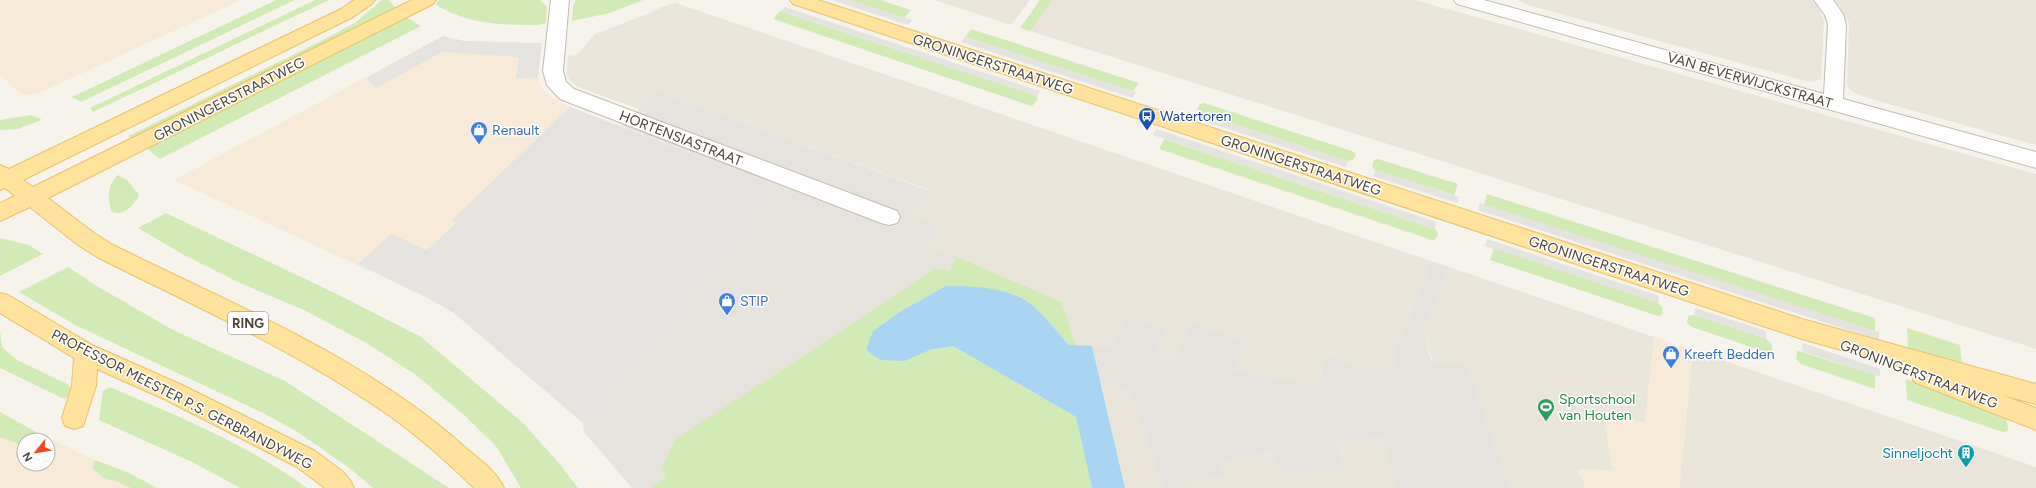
<svg xmlns="http://www.w3.org/2000/svg" width="2036" height="488" viewBox="0 0 2036 488" font-family="Figtree,sans-serif">
  <rect width="100%" height="100%" fill="#f6f3ec"/>
  <!-- residential -->
  <g fill="#eae5da">
    <polygon points="934,0 1030,0 1011,25"/>
    <polygon points="1052,0 1415,0 2036,174 2036,349 1030,31"/>
    <polygon points="1518,0 1812,0 1820,10 1824,21 1821,79 1811,82 1798,79 1528,5"/>
    <polygon points="1833,0 2036,0 2036,145 1864,97 1853,92 1849,89 1847,84 1849,23 1840,7"/>
    <polygon points="676,3 1431,261 1402,336 1392,349 1396,365 1361,367 1324,354 1319,385 1233,370 1190,323 1172,359 1153,356 1165,331 1127,316 1111,349 1076,345 1062,302 930,248 911,215 929,190 657,91 639,109 578,87 570,81 567,75 568,56 577,55 595,34 645,15 664,6"/>
    <polygon points="1449,267 1654,337 1645,423 1613,471 1578,469 1586,488 1510,488 1467,364 1433,363 1424,331"/>
    <polygon points="1693,350 2036,467 2036,488 1679,488"/>
    <polygon points="1101,383 1128,386 1164,488 1125,488"/>
    <polygon points="1383,438 1397,488 1187,488 1185,483 1225,475 1220,462 1274,451 1344,469 1336,442"/>
  </g>
  <!-- commercial -->
  <g fill="#f7ead8" fill-rule="evenodd">
    <polygon points="0,0 241,0 37,94 27,95 22,95 0,74"/>
    <polygon points="443,36 464,41 542,43 538,77 541,87 550,96 570,107 778,187 583,423 454,313 428,298 174,180"/>
    <polygon points="1654,337 1693,350 1679,488 1586,488 1577,469 1613,471 1602,410 1645,423"/>
    <path d="M0,412L36,432L95,460L127,472L157,488H0ZM24,440H48V464H24Z"/>
  </g>
  <!-- industrial -->
  <g fill="#e6e2dd">
    <polygon points="657,91 930,191 911,215 940,227 928,245 930,248 957,257 949,271 936,268 866,316 666,477 651,488 632,488 584,432 583,423 778,187 622,126"/>
    <polygon points="1431,261 1449,267 1424,331 1432,363 1467,364 1510,488 1397,488 1382,438 1336,442 1344,469 1280,473 1273,451 1220,462 1225,475 1185,483 1187,488 1164,488 1128,387 1101,383 1092,346 1111,349 1127,316 1166,331 1153,356 1172,359 1190,323 1244,342 1233,370 1319,385 1324,354 1361,367 1396,365 1392,349 1402,336"/>
  </g>
  <!-- green -->
  <g fill="#d2eab5">
    <polygon points="276,0 295,0 81,102 72,97"/>
    <polygon points="315,0 329,0 93,112 90,108"/>
    <polygon points="382,0 389,0 396,9 132,139 128,136 325,39 356,22"/>
    <path d="M440,0H540L547,7L546,23C540,26 531,25 524,25C494,25 460,21 435,4Z"/>
    <polygon points="576,0 643,0 610,13 572,21 573,6"/>
    <polygon points="849,0 880,0 911,10 904,18"/>
    <polygon points="1040,0 1052,0 1030,31 1020,28"/>
    <polygon points="780,11 1037,96 1038,99 1033,105 1031,106 773,19"/>
    <polygon points="406,17 421,26 160,159 146,148"/>
    <polygon points="971,29 1139,83 1133,91 965,37"/>
    <polygon points="1204,103 1352,151 1356,154 1353,160 1348,161 1200,113 1197,109 1200,104"/>
    <polygon points="30,115 41,119 41,120 18,129 0,130 0,120"/>
    <polygon points="1164,139 1435,229 1438,233 1436,239 1432,240 1159,149"/>
    <polygon points="1378,159 1458,184 1454,195 1375,170 1372,166 1374,160"/>
    <path d="M118,175L126,179L139,195C135,205 121,218 111,211C108,198 107,185 118,175Z"/>
    <polygon points="1487,194 1875,318 1875,331 1484,205"/>
    <polygon points="166,213 339,295 421,337 523,423 559,463 578,488 521,488 496,446 464,415 416,375 368,344 304,310 240,283 184,255 138,228"/>
    <polygon points="0,238 29,245 43,254 0,276"/>
    <polygon points="1494,248 1658,303 1663,308 1662,315 1658,316 1490,260"/>
    <polygon points="957,257 1062,302 1076,345 1069,345 1049,323 946,286 901,311 873,331 905,361 930,350 953,346 1076,417 1092,488 651,488 666,477 662,469 674,441 936,268 949,271"/>
    <polygon points="68,267 95,285 173,330 285,381 449,488 373,488 348,467 299,433 263,413 75,325 19,292"/>
    <polygon points="1694,315 1766,339 1772,344 1772,351 1766,352 1692,327 1687,323 1688,316"/>
    <polygon points="1907,328 1960,345 1962,363 1908,348"/>
    <polygon points="0,330 2,347 17,360 69,385 72,394 64,399 0,368"/>
    <polygon points="1799,351 1875,375 1875,389 1801,364 1796,359 1797,352"/>
    <polygon points="1906,379 2002,415 2007,421 2008,431 2003,432 1907,400"/>
    <path d="M110,387C177,416 247,444 307,488H240L194,463L99,420L103,391Z"/>
    <polygon points="0,412 36,432 34,440 24,440 24,446 0,437"/>
    <polygon points="95,460 127,472 157,488 131,488 116,481 105,479 92,468"/>
  </g>
  <!-- parking -->
  <g fill="#e5e3e0">
    <polygon points="832,0 849,0 912,20 908,25"/>
    <polygon points="785,7 1040,91 1037,96 780,11"/>
    <polygon points="443,36 464,41 542,43 538,77 516,79 519,57 442,52 376,88 366,78"/>
    <polygon points="965,37 1133,91 1136,92 1133,98 961,42"/>
    <polygon points="570,107 778,187 583,423 454,313 428,298 358,264 391,234 427,250 456,223 452,220"/>
    <polygon points="1200,113 1348,161 1346,167 1197,119"/>
    <polygon points="1156,129 1436,222 1435,229 1153,135"/>
    <polygon points="1375,170 1459,197 1457,203 1373,176"/>
    <polygon points="1480,203 1879,332 1879,340 1478,210"/>
    <polygon points="1487,239 1659,296 1658,303 1485,246"/>
    <polygon points="1695,308 1766,331 1766,339 1694,315"/>
    <polygon points="1803,343 1880,369 1880,377 1802,351"/>
  </g>
  <!-- water -->
  <path fill="#a9d4f2" d="M946,286C975,286 1010,287 1033,306C1046,317 1057,332 1069,345L1092,346L1125,488H1092L1076,417L953,346L930,350L905,361L880,360L866,350L873,331L901,311Z"/>
  <g fill="none" stroke-linecap="round" stroke-linejoin="round">
    <defs>
      <g id="minor">
        <polygon points="551,0 569,0 563,71 566,82 574,89 897,211 900,217 897,223 889,225 881,223 560,99 547,85 543,71"/>
        <polygon points="1454,0 1484,0 1824,94 1828,25 1825,15 1814,0 1833,0 1843,14 1846,25 1843,99 2036,152 2036,168 1457,4"/>
      </g>
      <g id="major">
        <path d="M354,0H375L372,4L353,17L23,180L33,187L412,0H436L433,4L48,198L94,233L113,245C234,305 365,357 467,449C480,460 497,472 504,488H474C444,459 413,431 378,408C290,348 192,305 97,257L78,245L30,207L0,221V203L15,196L5,188L0,190V165L9,169L341,9Z"/>
        <polygon points="790,0 818,0 1802,319 2036,384 2036,404 2002,395 2036,408 2036,430 1914,382 1911,375 1913,370 1802,339 793,4"/>
        <polygon points="0,293 8,295 94,346 182,385 315,451 342,471 350,480 354,488 325,488 297,467 164,399 97,369 96,386 83,426 74,429 65,426 62,418 72,386 74,358 0,313"/>
      </g>
    </defs>
    <!-- minor casing -->
    <use href="#minor" stroke="#c2bbae" stroke-width="2"/>
    <!-- major casing -->
    <use href="#major" stroke="#e6c16a" stroke-width="2"/>
    <!-- minor -->
    <use href="#minor" fill="#fff" fill-rule="evenodd"/>
    <!-- major -->
    <use href="#major" fill="#ffe39c" fill-rule="evenodd"/>
  </g>
  <!-- icons -->
  <defs>
    <symbol id="bus-pin" viewBox="-11 -11 22 30"><path d="M0 17L-7.5 6A9.5 9.5 0 1 1 7.5 6Z" fill="#1a4fb4" stroke="#fff"/><path d="M-5-6H5V4H4V6H2V4H-2V6H-4V4H-5ZM-3.5-4V0h7V-4ZM-3.5 1.2v1.5H-2V1.2ZM2 1.2v1.5H3.5V1.2Z" fill="#fff"/></symbol>
    <symbol id="shop-pin" viewBox="-11 -11 22 30"><path d="M0 17L-7.5 6A9.5 9.5 0 1 1 7.5 6Z" fill="#3f7fe0" stroke="#fff"/><path d="M-5-2.5h2.3a2.7 3.5 0 0 1 5.4 0H5L5.5 6h-11ZM-1.5-2.5h3a1.5 2.3 0 0 0-3 0Z" fill="#fff"/></symbol>
    <symbol id="stadium-pin" viewBox="-11 -11 22 30"><path d="M0 17L-7.5 6A9.5 9.5 0 1 1 7.5 6Z" fill="#2e9e5b" stroke="#fff"/><path d="M0-5a6.5 5 0 1 0 0 10a6.5 5 0 1 0 0-10ZM-3.5-1.8h7v3.6h-7Z" fill="#fff"/></symbol>
    <symbol id="building-pin" viewBox="-11 -11 22 30"><path d="M0 17L-7.5 6A9.5 9.5 0 1 1 7.5 6Z" fill="#0f9aa8" stroke="#fff"/><path d="M-4-6H4V6H1V3H-1V6H-4ZM-2.5-4.3h1.7v1.8h-1.7ZM.8-4.3h1.7v1.8H.8ZM-2.5-1h1.7V.8h-1.7ZM.8-1h1.7V.8H.8Z" fill="#fff"/></symbol>
  </defs>
  <g fill-rule="evenodd">
    <use href="#bus-pin" x="1137" y="106" width="20" height="27"/>
    <use href="#shop-pin" x="469" y="120" width="20" height="27"/>
    <use href="#shop-pin" x="717" y="291" width="20" height="27"/>
    <use href="#shop-pin" x="1661" y="344" width="20" height="27"/>
    <use href="#stadium-pin" x="1536" y="397" width="20" height="27"/>
    <use href="#building-pin" x="1956" y="443" width="20" height="27"/>
  </g>
  <g text-anchor="middle" stroke-width="3" stroke-linejoin="round" paint-order="stroke">
    <!-- shield labels -->
    <rect fill="#fff" stroke="#817c74" stroke-width="1" x="228" y="312" width="40" height="22" rx="3"/>
    <g font-size="13" font-weight="bold" fill="#4b4439">
      <text x="248" y="328">RING</text>
    </g>
    <!-- street labels -->
    <g font-size="14" fill="#4b4439" stroke="#fff">
      <text transform="translate(993 64) rotate(18)" y="5">GRONINGERSTRAATWEG</text>
      <text transform="translate(1750 80) rotate(16)" y="5">VAN BEVERWIJCKSTRAAT</text>
      <text transform="translate(229 99) rotate(-27)" y="5">GRONINGERSTRAATWEG</text>
      <text transform="translate(681 138) rotate(21)" y="5">HORTENSIASTRAAT</text>
      <text transform="translate(1301 165) rotate(18)" y="5">GRONINGERSTRAATWEG</text>
      <text transform="translate(1609 266) rotate(18)" y="5">GRONINGERSTRAATWEG</text>
      <text transform="translate(1919 374) rotate(21)" y="5">GRONINGERSTRAATWEG</text>
      <text transform="translate(182 399) rotate(27)" y="5">PROFESSOR MEESTER P.S. GERBRANDYWEG</text>
    </g>
    <!-- transit labels -->
    <g font-size="14" fill="#164399" stroke="#fff" text-anchor="start">
      <text x="1160" y="121">Watertoren</text>
    </g>
    <!-- shop labels -->
    <g font-size="14" fill="#366cbe" stroke="#fff" text-anchor="start">
      <text x="492" y="135">Renault</text>
      <text x="740" y="306">STIP</text>
      <text x="1684" y="359">Kreeft Bedden</text>
    </g>
    <!-- leisure labels -->
    <g font-size="14" fill="#27864d" stroke="#fff" text-anchor="start">
      <text x="1559" y="404">Sportschool<tspan x="1559" dy="16">van Houten</tspan></text>
    </g>
    <!-- culture labels -->
    <g font-size="14" fill="#0d838f" stroke="#fff" text-anchor="end">
      <text x="1953" y="458">Sinneljocht</text>
    </g>
  </g>
  <!-- north arrow -->
  <g transform="translate(36 452) rotate(240)"><circle r="19" fill="#ffffff" stroke="#b7b4b0"/>
  <path d="M0-3L7 15L0 10L-7 15Z" fill="#fc3f1d"/>
  <text y="-6" font-size="11" font-weight="bold" text-anchor="middle" fill="#4b4439">N</text>
  </g>
</svg>
